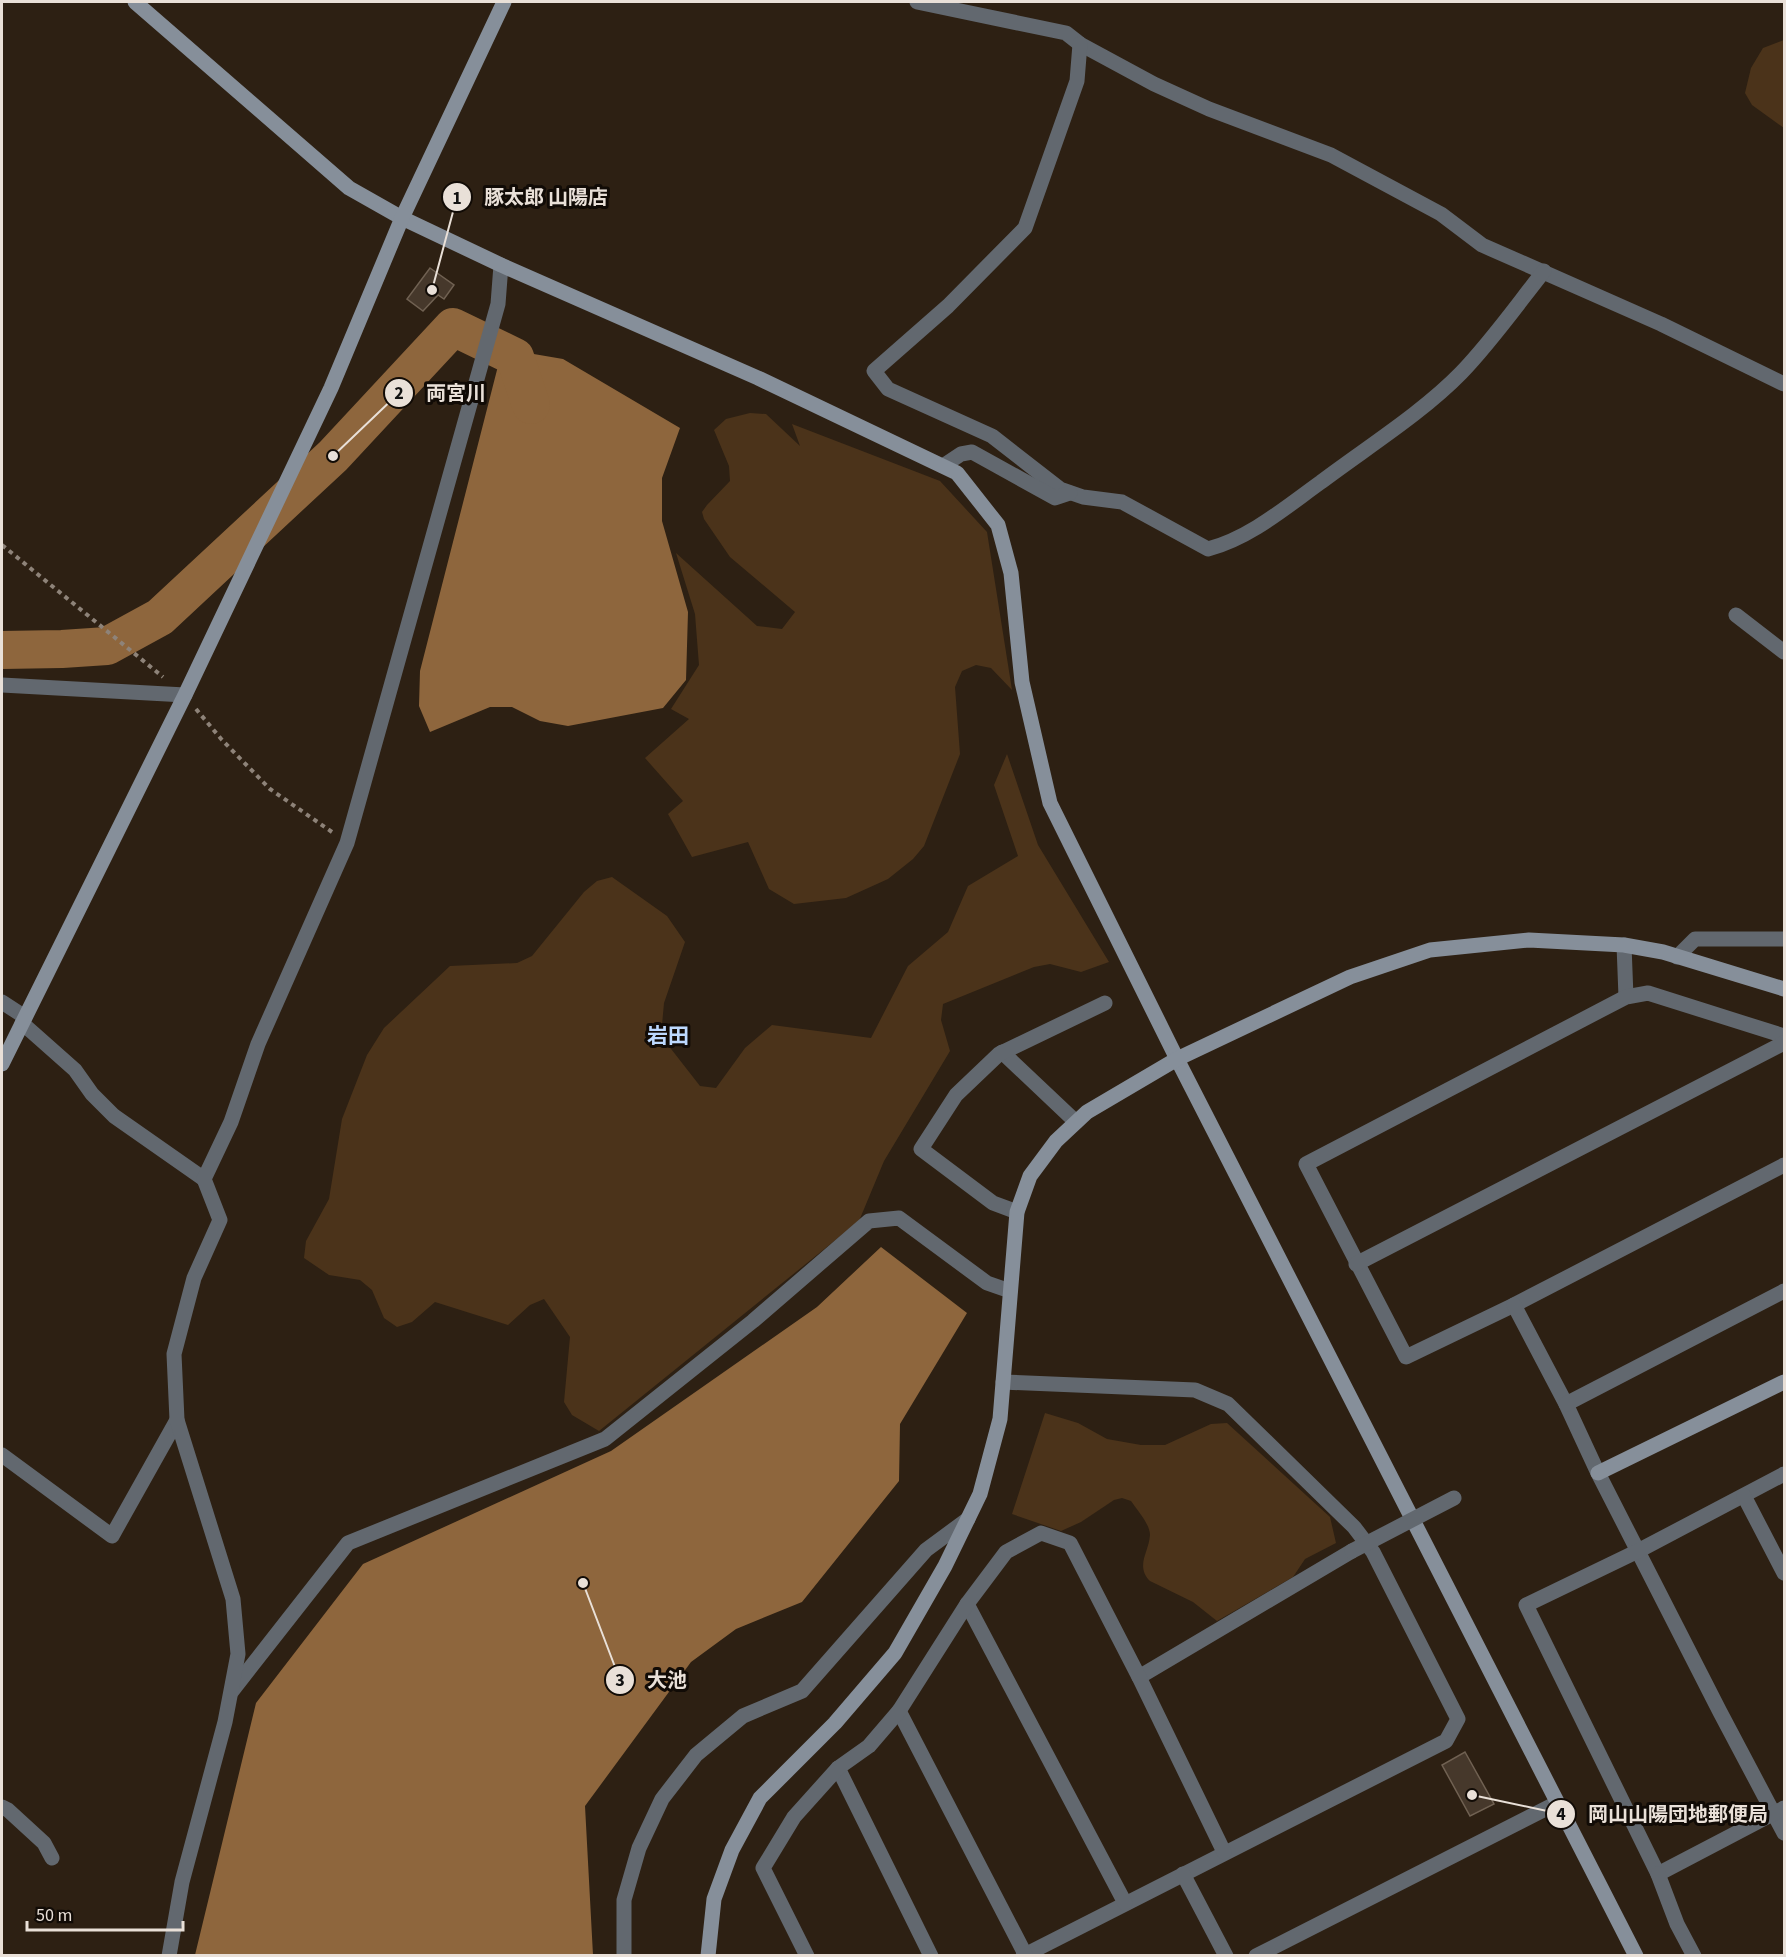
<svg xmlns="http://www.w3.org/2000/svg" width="1786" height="1957" viewBox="0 0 1786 1957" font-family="'Source Sans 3','Noto Sans JP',sans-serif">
  <rect width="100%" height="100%" fill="#2d2013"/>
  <!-- green -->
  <g fill="#4b331a">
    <polygon points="1784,40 1784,128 1752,105 1745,93 1751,68 1763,48"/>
    <polygon points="750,413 766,414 800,446 792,424 940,481 987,532 1012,690 991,668 976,665 962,671 955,687 960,754 924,846 913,859 888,879 846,898 794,904 769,889 748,842 692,857 668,814 683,801 645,758 689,719 671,709 699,665 695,614 676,553 757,626 782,629 795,612 730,557 704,519 702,512 707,505 730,481 729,466 714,430 726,419"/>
    <polygon points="1007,754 1038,845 1109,962 1081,972 1050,964 1034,967 943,1004 941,1020 950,1051 884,1161 859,1221 599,1431 572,1415 564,1402 570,1337 544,1299 530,1305 508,1325 435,1302 412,1322 397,1327 384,1318 372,1290 360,1280 329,1275 304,1258 306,1241 329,1199 342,1119 367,1055 384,1028 450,966 517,963 532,956 584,892 597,881 612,877 667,916 685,942 664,1003 661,1036 700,1086 716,1088 745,1048 772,1025 871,1038 908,966 948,932 968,886 1018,856 994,785"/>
    <path d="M1045,1413L1078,1423L1107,1439L1141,1445H1165L1211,1424L1227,1423L1330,1517L1336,1543L1305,1559L1293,1577L1217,1621L1193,1602L1150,1581C1135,1566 1149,1552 1150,1535C1150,1524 1137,1510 1131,1501L1122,1498L1114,1500L1081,1522L1061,1531L1012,1514Z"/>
  </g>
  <!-- water -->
  <g fill="#8e663d">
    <polygon points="522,352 563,359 680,428 662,478 662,521 688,612 686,680 663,708 568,726 540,721 512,707 490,707 430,732 419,706 420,671 498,366"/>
    <polygon points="881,1247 967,1313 900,1424 899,1481 802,1602 736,1629 691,1662 585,1806 593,1955 195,1955 256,1703 363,1564 611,1451 817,1307"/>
  </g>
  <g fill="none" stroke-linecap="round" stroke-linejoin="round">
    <!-- river -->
    <polyline stroke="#8e663d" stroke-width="38" points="2,650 62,649 107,646 160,617 333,456 453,327 515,357 531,405"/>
  </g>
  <!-- building -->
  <g fill="#46382b" stroke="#706152" stroke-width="1.5">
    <polygon points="430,268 454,285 444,299 438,295 423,311 407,299"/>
    <polygon points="1465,1752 1494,1804 1470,1816 1442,1765"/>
  </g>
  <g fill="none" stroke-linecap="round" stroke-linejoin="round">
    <!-- path -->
    <g stroke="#8e8379" stroke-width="4" stroke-dasharray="4.5 4.5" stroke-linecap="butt">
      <polyline points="2,545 163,677"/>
      <polyline points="196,709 222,740 270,789 332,832"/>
    </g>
    <!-- street -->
    <g stroke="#62686f" stroke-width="15">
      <polyline points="917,2 1066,33 1080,44 1154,84 1209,109 1331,155 1441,214 1482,245 1661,324 1784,384"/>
      <path d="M1080,44L1077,81L1025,228L948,306L874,371L888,389L992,436L1060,489L1083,497L1122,502L1208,549C1250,538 1286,507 1321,482C1366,448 1422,413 1461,373C1491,342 1517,305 1544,271"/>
      <polyline points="943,466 961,454 972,452 1055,498 1070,493"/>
      <polyline points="1736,615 1784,652"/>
      <polyline points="2,685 185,695"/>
      <polyline points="1624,945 1626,997"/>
      <polyline points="1677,957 1695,939 1784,939"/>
      <polyline points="2,1002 25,1017"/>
      <polyline points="22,1023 75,1070 92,1094 114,1116 204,1179"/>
      <polyline points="1784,1036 1648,993 1626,997 1306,1164 1406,1357 1514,1305 1784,1165"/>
      <polyline points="1002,1052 1076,1122"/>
      <polyline points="1017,1212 993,1203 921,1149 956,1095 999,1054 1105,1003"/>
      <polyline points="1356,1264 1784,1043"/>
      <polyline points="1514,1305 1566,1404 1598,1473 1720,1712 1784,1833"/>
      <polyline points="1003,1382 1195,1390 1228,1404 1354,1527 1373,1552 1458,1719 1446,1741 1023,1956"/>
      <polyline points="1566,1404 1784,1291"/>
      <polyline points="2,1455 112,1536 177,1420"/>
      <polyline points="1784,1474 1638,1551 1526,1605 1658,1874 1784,1808"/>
      <polyline points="1744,1496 1784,1573"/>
      <polyline points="967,1604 1125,1903"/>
      <polyline points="1139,1677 1352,1551"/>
      <polyline points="232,1691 348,1543 605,1439 753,1321 869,1221 899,1218 987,1283 1010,1291"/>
      <polyline points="899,1711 1025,1954"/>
      <polyline points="838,1768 931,1956"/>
      <polyline points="2,1807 8,1810 44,1843 52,1858"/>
      <polyline points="1183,1874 1226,1956"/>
      <polyline points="1658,1874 1677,1924 1694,1956"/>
      <polyline points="169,1956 182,1882 225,1722 238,1654 233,1599 177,1420 174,1354 194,1278 220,1220 204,1179 231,1122 258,1044 347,843 498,304 501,265"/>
      <polyline points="624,1956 624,1900 639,1848 662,1799 696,1755 743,1716 802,1691 926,1550 968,1519"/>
      <polyline points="807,1956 763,1868 794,1817 838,1768 869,1746 899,1711 967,1604 1006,1552 1041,1533 1070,1543 1139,1677 1224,1852"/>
      <polyline points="1256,1956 1557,1803"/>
    </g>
    <!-- secondary -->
    <g stroke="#868f9a" stroke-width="15">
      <polyline points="135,2 349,188 402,218 501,265 758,378 957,473 998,525 1011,573 1022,682 1050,803 1177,1059 1636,1956"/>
      <polyline points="2,1064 185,695 331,388 402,218 504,2"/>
      <polyline points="1598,1473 1784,1382"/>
      <polyline points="708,1956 714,1899 732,1850 760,1798 835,1723 895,1653 945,1566 980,1494 1000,1419 1017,1212 1030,1176 1056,1141 1087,1112 1177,1059 1350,977 1430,950 1529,940 1624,945 1663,952 1784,989"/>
    </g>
    <!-- street-bridge -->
    <polyline stroke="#62686f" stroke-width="15" points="1352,1551 1454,1498"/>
  </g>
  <g text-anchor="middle" stroke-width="6" stroke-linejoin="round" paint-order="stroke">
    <!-- quarter labels -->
    <g font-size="21" font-weight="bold" fill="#bcd8fe" stroke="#110b06">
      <text x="668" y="1043">岩田</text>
    </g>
  </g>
  <!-- callouts -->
  <path fill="none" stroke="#e9e0d8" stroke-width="2" d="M432 290L457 197M333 456L399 393M583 1583L620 1680M1472 1795L1561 1814"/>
  <g fill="#e9e0d8" stroke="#110b06" stroke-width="2">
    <circle cx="432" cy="290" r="6"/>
    <circle cx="333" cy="456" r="6"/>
    <circle cx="583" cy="1583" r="6"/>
    <circle cx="1472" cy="1795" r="6"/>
    <circle cx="457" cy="197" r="15"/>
    <circle cx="399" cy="393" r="15"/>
    <circle cx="620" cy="1680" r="15"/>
    <circle cx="1561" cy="1814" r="15"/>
  </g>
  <g font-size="18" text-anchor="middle" font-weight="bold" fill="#111">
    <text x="457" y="204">1</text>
    <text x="399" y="399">2</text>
    <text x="620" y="1686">3</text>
    <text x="1561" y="1820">4</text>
  </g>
  <g font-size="20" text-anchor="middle" font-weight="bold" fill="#e9e0d8" stroke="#110b06" stroke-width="6" stroke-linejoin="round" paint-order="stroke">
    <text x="546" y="204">豚太郎 山陽店</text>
    <text x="456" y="400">両宮川</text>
    <text x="667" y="1687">大池</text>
    <text x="1678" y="1821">岡山山陽団地郵便局</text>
  </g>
  <!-- border -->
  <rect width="1786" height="1957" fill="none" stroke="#e9e0d8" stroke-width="6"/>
  <!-- scale -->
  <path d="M27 1921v9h156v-9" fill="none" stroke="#e9e0d8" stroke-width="3"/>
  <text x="36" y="1921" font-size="18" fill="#e9e0d8" stroke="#110b06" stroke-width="4.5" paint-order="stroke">50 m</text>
</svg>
